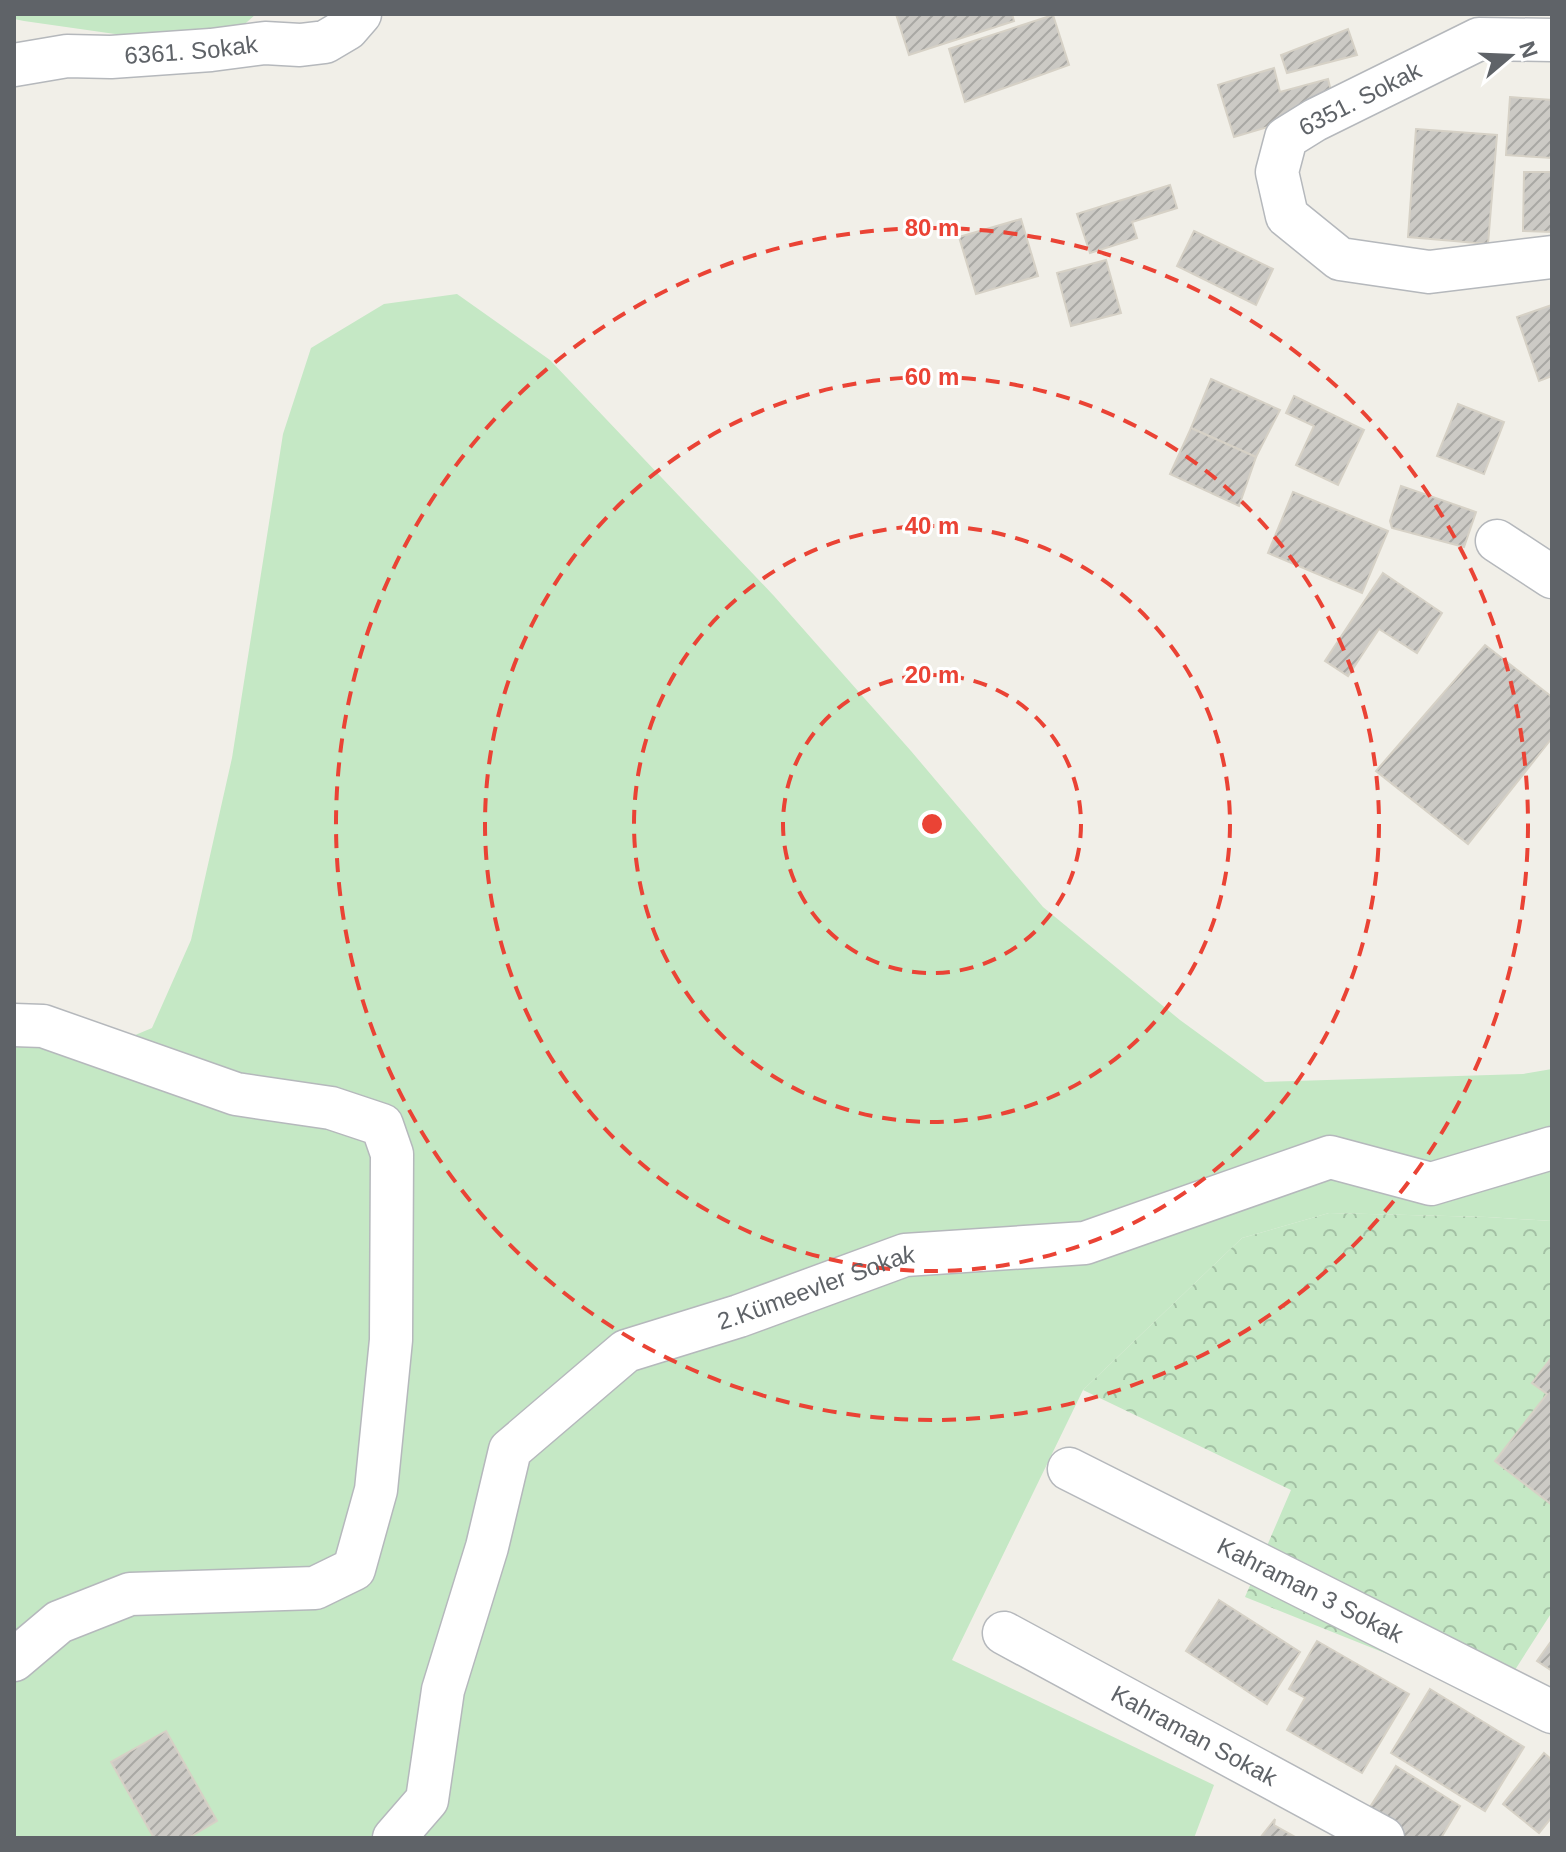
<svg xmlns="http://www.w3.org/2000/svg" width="1566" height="1852" viewBox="0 0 1566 1852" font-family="Helvetica,sans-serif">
  <defs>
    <pattern id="forest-crowns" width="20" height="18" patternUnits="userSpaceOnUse" patternTransform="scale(2)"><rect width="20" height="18" fill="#c5e8c5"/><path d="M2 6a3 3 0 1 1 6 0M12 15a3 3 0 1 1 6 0" fill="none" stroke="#a3c0a4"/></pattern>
    <pattern id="building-hatch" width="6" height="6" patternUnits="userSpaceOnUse" patternTransform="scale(2)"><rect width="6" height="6" fill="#cccac5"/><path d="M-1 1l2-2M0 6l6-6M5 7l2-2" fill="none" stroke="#a9a8a4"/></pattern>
  </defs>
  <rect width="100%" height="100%" fill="#f1efe8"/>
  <!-- green -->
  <g fill="#c5e8c5">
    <polygon points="14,14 256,14 238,30 143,38 24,21 14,19"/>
    <polygon points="457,294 550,360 774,596 911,751 1043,907 1180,1020 1265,1082 1523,1074 1552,1069 1552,1221 1487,1217 1329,1213 1242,1238 1083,1390 952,1660 1214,1785 1194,1838 14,1838 14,1038 85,1056 152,1028 191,940 232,758 283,434 311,348 384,304"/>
  </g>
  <!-- forest -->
  <polygon fill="url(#forest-crowns)" points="1329,1213 1487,1217 1552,1221 1552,1612 1497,1698 1245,1597 1291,1490 1083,1390 1242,1238"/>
  <!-- building -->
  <g fill="url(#building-hatch)" stroke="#d6d1c6" stroke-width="2">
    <polygon points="896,14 1012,14 1014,21 909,55"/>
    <polygon points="1053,15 1069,65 965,102 949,49"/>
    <polygon points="1348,29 1357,55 1287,73 1281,55"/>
    <polygon points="1274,68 1280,92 1328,79 1335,107 1234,137 1218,85"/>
    <polygon points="1510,97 1552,100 1552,158 1506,155"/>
    <polygon points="1416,129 1497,135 1488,244 1408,237"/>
    <polygon points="1524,172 1552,172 1552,232 1523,231"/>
    <polygon points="1170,185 1177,208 1132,222 1137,238 1090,253 1077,214"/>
    <polygon points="1021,219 1038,276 976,294 959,237"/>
    <polygon points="1194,231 1273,269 1256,305 1177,266"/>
    <polygon points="1106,260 1121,313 1071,326 1057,273"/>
    <polygon points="1552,305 1552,376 1539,381 1517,317"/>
    <polygon points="1211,379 1280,410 1256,457 1191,428"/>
    <polygon points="1294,396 1364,430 1338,485 1296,465 1314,426 1286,413"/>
    <polygon points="1458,404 1504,422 1484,474 1437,456"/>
    <polygon points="1191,428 1256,457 1239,506 1170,474"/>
    <polygon points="1401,486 1476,512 1464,547 1392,528 1390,521"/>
    <polygon points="1293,492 1388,531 1362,593 1268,553"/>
    <polygon points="1383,573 1442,613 1417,653 1379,629 1348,676 1325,661"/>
    <polygon points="1485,645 1552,697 1552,738 1468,844 1376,771"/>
    <polygon points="1552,1357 1552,1505 1495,1461 1547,1394 1532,1383"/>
    <polygon points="1219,1600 1300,1652 1267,1704 1186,1651"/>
    <polygon points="1552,1640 1552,1671 1537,1661"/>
    <polygon points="1317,1641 1409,1694 1362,1773 1287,1730 1305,1698 1289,1689"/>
    <polygon points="1430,1689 1524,1747 1485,1811 1391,1753"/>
    <polygon points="166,1731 217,1821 188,1838 154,1838 111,1762"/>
    <polygon points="1544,1753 1552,1760 1552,1817 1539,1833 1503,1804"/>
    <polygon points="1396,1766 1460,1806 1441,1838 1402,1838 1365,1815"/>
    <polygon points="1275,1819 1274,1825 1297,1838 1260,1838"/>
  </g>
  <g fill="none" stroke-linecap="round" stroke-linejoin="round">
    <defs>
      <g id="minor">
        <polyline points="1552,40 1479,39 1315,120 1286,138 1277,172 1287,216 1340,259 1429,272 1552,257"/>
        <path id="s1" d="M14,65L67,56L111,57L211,50L265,43L300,45L325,42L347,29L360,14"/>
        <polyline points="1497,541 1552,577"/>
        <polyline points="14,1025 43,1026 236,1094 331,1108 382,1125 392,1154 391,1340 376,1490 354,1569 315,1588 130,1594 59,1622 14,1660"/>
        <path id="s2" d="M1069,1469L1552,1712"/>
        <path id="s3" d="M1004,1633L1383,1838"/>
        <path id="s4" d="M394,1838L427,1800L443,1690L487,1547L510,1450L626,1351L739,1316L905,1255L1085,1243L1330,1157L1431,1184L1552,1148"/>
      </g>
    </defs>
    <!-- minor casing -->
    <use href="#minor" stroke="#b5b8bc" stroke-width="45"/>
    <!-- minor -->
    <use href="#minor" stroke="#fff" stroke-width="42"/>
  </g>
  <!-- distance rings -->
  <g fill="none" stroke="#ea4335" stroke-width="4" stroke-dasharray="14 10">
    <circle cx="932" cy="824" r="149"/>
    <circle cx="932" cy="824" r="298"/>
    <circle cx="932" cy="824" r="447"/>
    <circle cx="932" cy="824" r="596"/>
  </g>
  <g text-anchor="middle" stroke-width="6" stroke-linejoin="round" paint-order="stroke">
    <!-- street labels -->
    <g font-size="24" fill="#5f6368" stroke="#fff">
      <text dy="8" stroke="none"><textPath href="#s1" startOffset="178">6361. Sokak</textPath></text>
      <text transform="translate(1360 99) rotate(-27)" y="8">6351. Sokak</text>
      <text dy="8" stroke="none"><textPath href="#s4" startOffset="764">2.Kümeevler Sokak</textPath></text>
      <text dy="8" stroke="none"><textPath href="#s2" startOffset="270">Kahraman 3 Sokak</textPath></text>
      <text dy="8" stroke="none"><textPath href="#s3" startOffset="216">Kahraman Sokak</textPath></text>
    </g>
  </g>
  <circle cx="932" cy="824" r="12" fill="#ea4335" stroke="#fff" stroke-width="4"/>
  <g font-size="24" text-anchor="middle" font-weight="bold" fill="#ea4335" stroke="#fff" stroke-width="6" stroke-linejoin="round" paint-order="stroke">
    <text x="932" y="236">80 m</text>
    <text x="932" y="385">60 m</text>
    <text x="932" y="534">40 m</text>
    <text x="932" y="683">20 m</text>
  </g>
  <!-- border -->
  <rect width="1566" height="1852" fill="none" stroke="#5f6368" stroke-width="32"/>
  <!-- north arrow -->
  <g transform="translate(1510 56) rotate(71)" stroke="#ffffff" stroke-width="6" paint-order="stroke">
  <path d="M0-6L14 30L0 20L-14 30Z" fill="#5f6368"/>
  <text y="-12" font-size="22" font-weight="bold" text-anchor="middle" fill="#5f6368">N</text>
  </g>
</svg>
